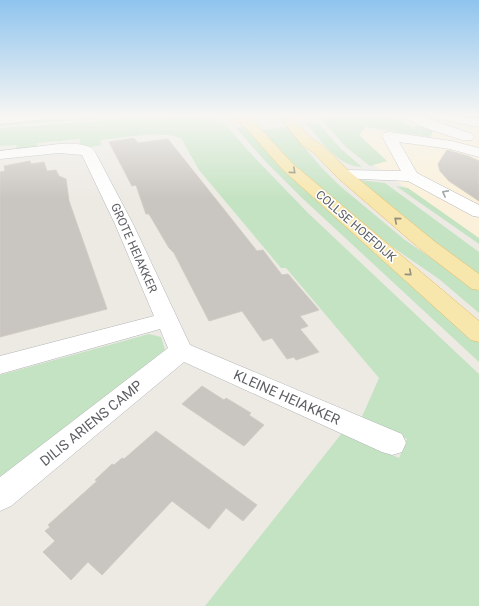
<svg xmlns="http://www.w3.org/2000/svg" width="479" height="606" viewBox="0 0 479 606" font-family="Roboto,sans-serif">
  <rect width="100%" height="100%" fill="#edeae4"/>
  <!-- commercial -->
  <polygon fill="#fbf1db" points="326,115 479,115 479,239 365,159"/>
  <!-- green -->
  <g fill="#c4e3c2">
    <polygon points="100,115 150,115 0,126 0,123"/>
    <path d="M181,115L207,117L225,124L253,156L308,213L479,374V606H205L342,433L399,458L407,439L361,419L379,378L286,268H281L199,170L181,138C155,130 126,138 100,140L102,145L91,147L80,146V139L37,143L36,150L16,152L17,145L0,146V128Z"/>
    <polygon points="317,115 389,115 412,127 420,125 434,130 430,137 365,127 359,135 387,161 370,166 347,148"/>
    <path d="M305,122L319,124L341,149L362,167C336,166 321,140 305,122Z"/>
    <polygon points="245,126 296,180 479,342 479,362 301,197 265,161 236,128"/>
    <polygon points="287,127 321,167 340,186 405,240 479,291 479,313 439,279 362,226 333,202 280,152 260,130"/>
    <polygon points="360,180 385,183 479,252 479,276 397,212"/>
    <polygon points="396,186 408,188 479,238 479,244"/>
    <polygon points="149,334 161,337 165,350 0,481 0,375"/>
  </g>
  <!-- building -->
  <g fill="#c9c5c0" stroke="#d1ccc2">
    <polygon points="134,138 138,143 168,139 257,251 263,250 282,275 288,274 319,310 300,316 308,326 300,329 319,352 296,360 294,357 287,359 272,338 263,341 242,311 209,321 174,253 169,248 149,214 146,214 136,185 132,186 109,142"/>
    <polygon points="447,150 468,156 479,161 479,201 449,181 440,171 438,164"/>
    <polygon points="30,161 31,164 44,162 47,171 56,170 59,176 66,179 69,201 107,309 0,337 0,172 5,171 4,166"/>
    <polygon points="202,386 224,400 226,398 251,413 249,415 264,425 244,446 182,404"/>
    <polygon points="156,431 257,505 243,521 226,508 209,529 172,501 102,575 88,562 71,580 43,552 55,541 45,531 50,527 48,525 97,481 95,480 112,464 114,465 122,458 124,459"/>
  </g>
  <g fill="none" stroke-linecap="round" stroke-linejoin="round">
    <defs>
      <g id="minor">
        <polygon points="15,115 88,115 82,119 37,120 0,124 0,116"/>
        <polygon points="402,115 418,115 472,134 474,137 472,140 462,140 428,129 404,118"/>
        <polygon points="431,115 455,115 479,119 479,127 437,119"/>
        <polygon points="389,132 452,141 479,148 479,157 450,149 399,142 417,173 479,205 479,217 473,216 408,181 338,178 336,175 338,172 344,170 401,171 382,136 384,133"/>
        <path d="M59,144C69,144 89,142 95,152L133,224L190,345L402,434L406,443L402,452L392,455L382,452L184,362L11,506L0,511V477L168,348L160,329L0,374V356L154,316L115,224L82,155L59,153L0,159V151Z"/>
      </g>
      <g id="major">
        <polygon points="228,115 248,115 292,163 479,321 479,342 471,340 282,169 245,127"/>
        <polygon points="278,115 290,115 312,139 323,146 350,172 434,241 479,274 479,290 472,289 420,249 338,178 313,152 302,145"/>
      </g>
    </defs>
    <!-- minor casing -->
    <use href="#minor" stroke="#b1b4b8" stroke-width="1"/>
    <!-- major casing -->
    <use href="#major" stroke="#e5b964" stroke-width="1"/>
    <!-- minor -->
    <use href="#minor" fill="#fff" fill-rule="evenodd"/>
    <!-- major -->
    <use href="#major" fill="#f8e7ad" fill-rule="evenodd"/>
  </g>
  <!-- one-way arrows -->
  <defs><path id="oneway-chevron" d="M-2-3.5L2.5 0L-2 3.5" fill="none" stroke-width="1.6" stroke-linecap="round" stroke-linejoin="round"/></defs>
  <g stroke="#938f7d">
    <use href="#oneway-chevron" transform="translate(293 171) rotate(41)"/>
    <use href="#oneway-chevron" transform="translate(397 220) rotate(-140)"/>
    <use href="#oneway-chevron" transform="translate(409 273) rotate(41)"/>
  </g>
  <use stroke="#9d9fa1" href="#oneway-chevron" transform="translate(445 193) rotate(-152)"/>
  <!-- sky -->
  <linearGradient id="sky" x2="0" y2="1"><stop stop-color="#8fc4ee"/><stop offset="0.58" stop-color="#f7f6f3"/><stop offset="1" stop-color="#f7f6f3" stop-opacity="0"/></linearGradient>
  <rect width="479" height="199" fill="url(#sky)"/>
  <g text-anchor="middle" stroke-width="3" stroke-linejoin="round" paint-order="stroke">
    <!-- street labels -->
    <g font-size="12" fill="#5c5f63" stroke="#fff">
      <text transform="translate(356 226) rotate(41)" y="4">COLLSE HOEFDIJK</text>
      <text transform="translate(134 248) rotate(66)" y="4">GROTE HEIAKKER</text>
    </g>
    <!-- near-street labels -->
    <g font-size="14" fill="#5c5f63" stroke="#fff">
      <text transform="translate(287 397) rotate(24)" y="5">KLEINE HEIAKKER</text>
      <text transform="translate(91 423) rotate(-39)" y="5">DILIS ARIENS CAMP</text>
    </g>
  </g>
</svg>
